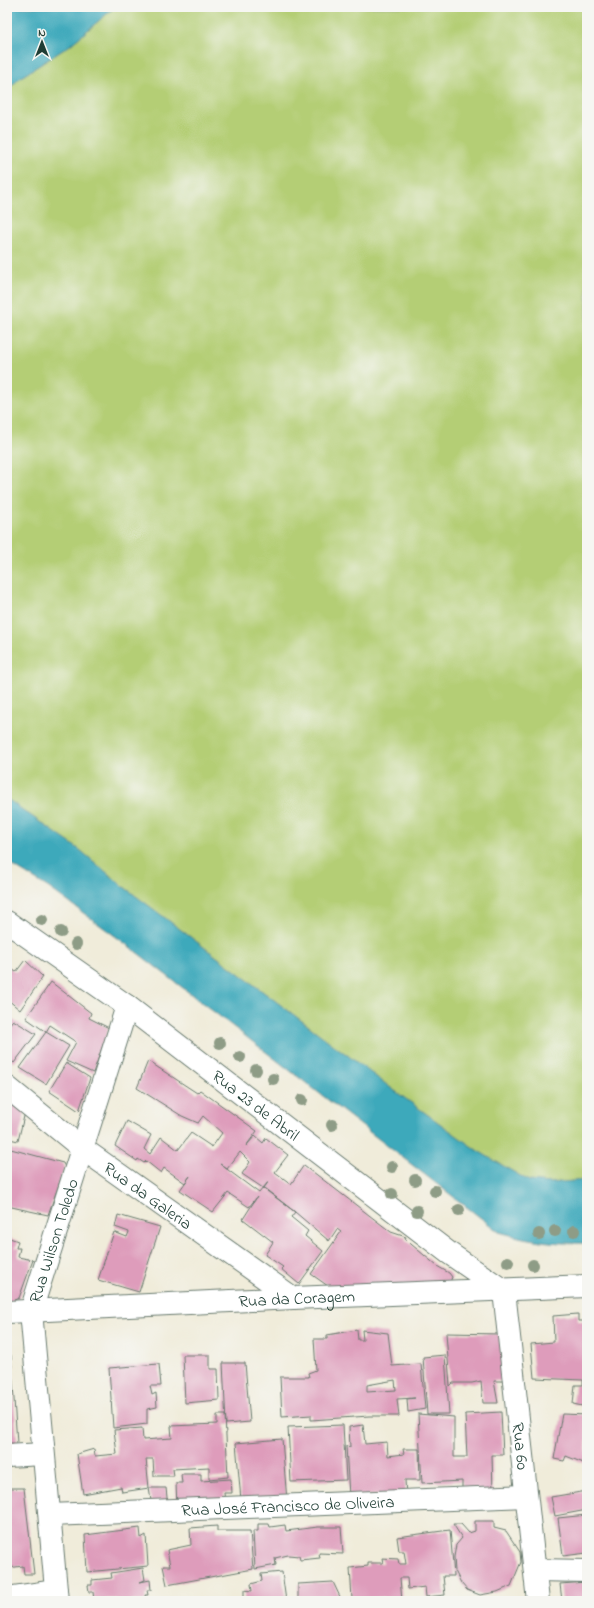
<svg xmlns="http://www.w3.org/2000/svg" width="594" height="1608" viewBox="0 0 594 1608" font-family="'Indie Flower',sans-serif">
  <rect width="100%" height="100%" fill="#f6f6f2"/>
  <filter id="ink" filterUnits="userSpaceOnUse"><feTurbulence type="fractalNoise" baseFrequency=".025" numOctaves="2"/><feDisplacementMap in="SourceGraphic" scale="8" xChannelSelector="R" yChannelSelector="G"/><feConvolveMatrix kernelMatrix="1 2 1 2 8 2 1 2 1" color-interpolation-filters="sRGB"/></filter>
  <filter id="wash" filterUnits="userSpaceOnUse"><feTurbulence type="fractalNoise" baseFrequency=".012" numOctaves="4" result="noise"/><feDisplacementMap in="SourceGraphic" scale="16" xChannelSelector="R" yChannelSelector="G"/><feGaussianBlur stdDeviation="0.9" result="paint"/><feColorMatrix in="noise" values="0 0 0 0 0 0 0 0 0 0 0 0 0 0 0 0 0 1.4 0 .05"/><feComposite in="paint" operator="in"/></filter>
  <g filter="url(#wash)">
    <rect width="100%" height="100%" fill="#f0ecda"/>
    <!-- green -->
    <polygon fill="#b4ce74" stroke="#6a8654" points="115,7 587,7 587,1180 549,1183 529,1181 478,1151 399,1094 124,887 80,850 7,799 7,90 21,77 69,46"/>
    <!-- water -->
    <g fill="#3ca9bb" stroke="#2e7378">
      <polygon points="7,7 115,7 69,46 21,77 7,90"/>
      <path d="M7,799L80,850L124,887L399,1094L478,1151L529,1181L549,1183L587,1180V1243C553,1244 532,1241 499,1232L126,944L49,888L7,862Z"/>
    </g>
    <g id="blocks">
      <!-- building -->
      <g fill="#de9cbb" fill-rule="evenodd">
        <polygon points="25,960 43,977 20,1010 7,999 7,966 16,972"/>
        <polygon points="51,982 91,1013 89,1018 109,1028 93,1073 66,1061 76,1042 50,1025 46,1032 26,1018"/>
        <polygon points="13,1020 36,1034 14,1063 7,1057 7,1027"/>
        <polygon points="46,1032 69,1046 46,1084 20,1068"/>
        <polygon points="148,1061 197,1093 200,1090 257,1131 246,1146 255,1136 263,1143 266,1138 288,1155 275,1172 291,1184 304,1165 391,1232 406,1237 405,1239 437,1266 449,1273 452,1277 450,1282 335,1291 311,1274 341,1232 337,1229 329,1241 295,1212 264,1188 269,1181 263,1188 242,1174 250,1162 240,1152 227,1169 220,1164 259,1193 263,1188 295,1212 291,1217 308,1231 305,1236 323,1251 299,1284 281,1269 283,1267 265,1255 273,1242 243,1219 257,1197 249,1207 228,1193 213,1212 180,1190 190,1176 185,1183 164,1168 161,1173 146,1161 144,1163 138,1159 137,1161 115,1146 127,1121 151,1135 144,1149 150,1154 161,1137 178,1150 191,1133 212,1147 222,1133 203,1116 198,1123 182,1116 137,1088"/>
        <polygon points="66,1063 90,1078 79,1111 49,1091"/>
        <polygon points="7,1097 26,1108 18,1141 10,1139 8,1147"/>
        <polygon points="7,1148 63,1163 65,1167 48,1215 7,1206"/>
        <polygon points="118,1215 160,1227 139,1292 98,1280 114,1232 127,1237 129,1232 115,1227"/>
        <polygon points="7,1237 18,1241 16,1248 20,1248 18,1257 33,1260 19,1298 7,1303"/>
        <polygon points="578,1314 578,1321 587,1321 587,1407 573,1404 575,1385 583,1385 583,1380 534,1378 531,1344 554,1342 553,1316"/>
        <path d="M357,1330L358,1340H363L362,1330L388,1333L392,1366L421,1364L425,1409L408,1412L407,1399L415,1398L397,1399L399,1416H369L311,1420V1415L282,1417L280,1377H309L308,1373L316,1370L314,1339H327V1335ZM395,1380L396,1390L367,1392V1385Z"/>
        <polygon points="446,1333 500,1334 505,1381 494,1381 498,1403 483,1403 481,1381 472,1383 453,1383 450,1386"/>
        <polygon points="7,1355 11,1355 17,1443 7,1443"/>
        <polygon points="183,1355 210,1355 210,1369 218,1369 219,1400 185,1403"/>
        <polygon points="445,1355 449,1414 427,1414 423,1357"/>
        <polygon points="223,1363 245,1363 250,1422 226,1424"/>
        <polygon points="159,1364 161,1386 150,1386 152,1395 156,1393 157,1407 147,1409 147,1424 113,1428 109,1368"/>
        <polygon points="501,1412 503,1455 492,1455 493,1493 462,1495 462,1481 422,1483 418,1414 454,1417 454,1457 467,1457 465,1414"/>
        <polygon points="562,1414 587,1415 586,1464 566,1456 564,1461 554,1459"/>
        <polygon points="217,1415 225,1415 228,1477 209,1479 209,1467 173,1469 174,1476 154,1476 153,1459 146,1459 149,1488 122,1492 121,1487 83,1494 77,1454 94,1449 95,1456 117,1454 114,1430 142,1428 143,1440 172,1438 171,1426 217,1424"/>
        <polygon points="343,1425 346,1480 291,1482 288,1427"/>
        <polygon points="363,1425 365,1444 387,1442 388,1456 404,1454 403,1449 419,1449 420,1480 405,1480 406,1495 349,1496 346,1446 350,1447 349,1427"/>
        <polygon points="282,1439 287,1501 241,1500 236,1443"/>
        <polygon points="181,1474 201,1474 201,1481 231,1479 232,1493 224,1493 225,1503 177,1507 176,1483 182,1483"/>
        <polygon points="7,1488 24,1488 34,1574 24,1574 23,1566 8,1568 10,1578 7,1579"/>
        <polygon points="149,1488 166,1488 168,1507 152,1507"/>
        <polygon points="587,1491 587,1510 555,1516 551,1497"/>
        <polygon points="587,1515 587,1553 563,1556 558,1518"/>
        <polygon points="475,1521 494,1521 494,1528 506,1531 520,1552 521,1562 511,1586 497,1592 480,1595 467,1590 461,1583 455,1571 454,1557 456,1545 462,1538 453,1524 461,1524 469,1533 475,1531"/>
        <polygon points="258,1524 269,1524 270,1527 285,1525 286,1531 318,1527 341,1527 343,1554 319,1553 320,1558 300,1560 299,1556 288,1555 275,1558 276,1565 255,1569 253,1531 258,1531"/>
        <polygon points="217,1526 217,1531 250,1531 253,1569 167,1585 163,1566 170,1566 167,1550 191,1545 190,1528"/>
        <polygon points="140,1528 141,1538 146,1535 148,1566 87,1572 85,1535"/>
        <polygon points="450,1530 454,1576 443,1576 445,1595 426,1597 425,1587 408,1589 407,1578 400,1578 402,1601 384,1601 384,1597 352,1599 350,1568 368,1566 368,1563 383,1563 382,1558 398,1559 399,1564 406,1564 404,1551 399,1551 397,1537"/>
        <polygon points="143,1568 145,1580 140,1582 150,1580 151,1590 147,1590 148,1595 145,1595 146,1601 117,1601 117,1599 106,1599 106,1601 94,1601 93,1592 89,1592 88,1585 92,1585 92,1580 112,1578 111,1573"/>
        <polygon points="282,1572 286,1601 244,1600 244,1590 252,1591 251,1584 262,1581 261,1574"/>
        <polygon points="333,1582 342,1601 298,1601 298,1584"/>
        <polygon points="587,1582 587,1601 562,1601 560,1584"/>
      </g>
    </g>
  </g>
  <g filter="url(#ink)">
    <use href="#blocks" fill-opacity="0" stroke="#687a6e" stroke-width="1"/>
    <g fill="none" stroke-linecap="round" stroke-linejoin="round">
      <defs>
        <g id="street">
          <path id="s1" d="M7,922L127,1006L449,1253L504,1291"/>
          <path id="s2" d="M7,1087L83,1149L293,1298"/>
          <path id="s3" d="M504,1291L538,1601"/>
          <path id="s4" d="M7,1312L293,1298L587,1286"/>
          <polyline points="7,1456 43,1454"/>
          <path id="s5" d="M50,1515L525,1496"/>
          <polyline points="535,1570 587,1571"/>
          <polyline points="7,1598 56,1591"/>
          <path id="s6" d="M57,1601L31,1311L127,1006"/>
        </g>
      </defs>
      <!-- street casing -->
      <use href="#street" stroke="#687a6e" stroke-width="24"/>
      <!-- street -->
      <use href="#street" stroke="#fff" stroke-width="22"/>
    </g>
    <!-- trees -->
    <g fill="#8e9c86">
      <circle cx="42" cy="920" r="6"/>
      <circle cx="61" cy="932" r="6"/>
      <circle cx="76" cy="944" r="6"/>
      <circle cx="220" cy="1043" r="6"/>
      <circle cx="240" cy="1057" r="6"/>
      <circle cx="256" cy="1070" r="6"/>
      <circle cx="273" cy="1079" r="6"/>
      <circle cx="302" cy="1100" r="6"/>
      <circle cx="332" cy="1125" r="6"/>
      <circle cx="392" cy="1167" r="6"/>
      <circle cx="415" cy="1180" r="6"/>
      <circle cx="435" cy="1191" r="6"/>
      <circle cx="392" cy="1194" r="6"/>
      <circle cx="459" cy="1210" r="6"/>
      <circle cx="417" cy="1211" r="6"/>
      <circle cx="555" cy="1231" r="6"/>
      <circle cx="574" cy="1231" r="6"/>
      <circle cx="539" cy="1234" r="6"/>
      <circle cx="508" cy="1262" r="6"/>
      <circle cx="533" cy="1265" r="6"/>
    </g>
  </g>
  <g text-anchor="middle" stroke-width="3" stroke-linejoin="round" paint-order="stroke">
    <!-- street labels -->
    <g font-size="17" fill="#1f3d34" stroke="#f6f6f2">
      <text dy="6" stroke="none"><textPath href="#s1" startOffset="309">Rua 23 de Abril</textPath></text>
      <text dy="6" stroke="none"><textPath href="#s2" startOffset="178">Rua da Galeria</textPath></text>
      <text dy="6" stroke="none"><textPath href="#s6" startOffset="365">Rua Wilson Toledo</textPath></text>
      <text dy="6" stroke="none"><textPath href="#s4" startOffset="290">Rua da Coragem</textPath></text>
      <text dy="6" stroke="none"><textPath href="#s3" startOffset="156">Rua 60</textPath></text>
      <text dy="6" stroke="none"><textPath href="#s5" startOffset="238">Rua José Francisco de Oliveira</textPath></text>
    </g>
  </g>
  <!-- margin -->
  <rect width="594" height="1608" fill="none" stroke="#f6f6f2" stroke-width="24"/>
  <!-- north arrow -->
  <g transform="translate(42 42)" stroke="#f6f6f2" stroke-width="3" paint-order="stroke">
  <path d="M0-3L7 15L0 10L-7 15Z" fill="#1f3d34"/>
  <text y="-6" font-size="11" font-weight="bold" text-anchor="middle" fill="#1f3d34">N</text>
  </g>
</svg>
